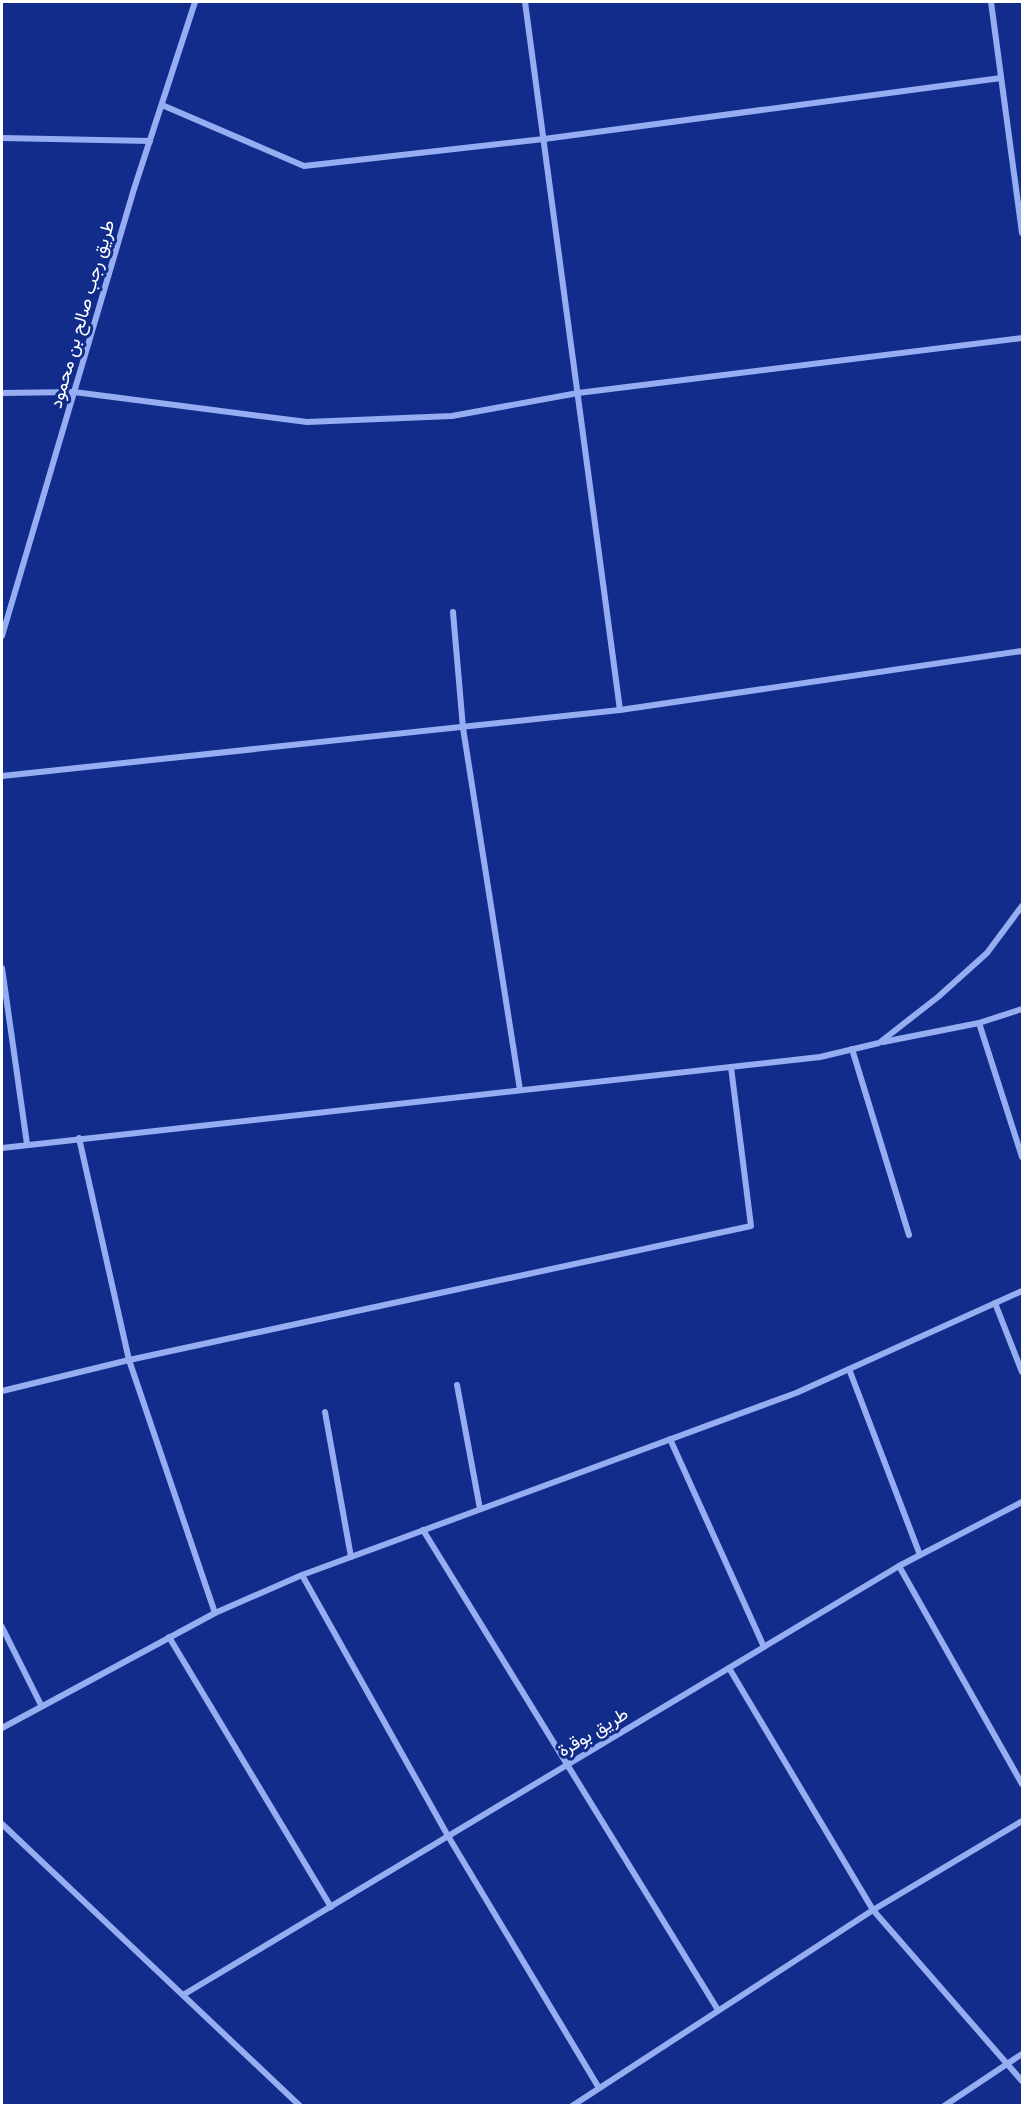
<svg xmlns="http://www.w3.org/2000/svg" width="1024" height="2107" viewBox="0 0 1024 2107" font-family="'Nunito Sans',Vazirmatn,sans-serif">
  <rect width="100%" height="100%" fill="#112c8b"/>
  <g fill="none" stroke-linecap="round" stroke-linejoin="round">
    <!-- street -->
    <g stroke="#97adf1" stroke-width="6">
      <polyline points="525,2 620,710"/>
      <polyline points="991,2 1022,233"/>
      <polyline points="162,105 304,166 544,139 1001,78"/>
      <polyline points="2,138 150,141"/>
      <polyline points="2,393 74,392 307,422 452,416 578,393 1022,338"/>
      <polyline points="453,612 463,728 520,1090"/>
      <polyline points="2,636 134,189 195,2"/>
      <polyline points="2,776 620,710 1022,651"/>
      <polyline points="2,968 27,1144"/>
      <polyline points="979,1023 1022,1157"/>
      <polyline points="883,1042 979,1023 1022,1009"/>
      <polyline points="852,1049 909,1235"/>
      <polyline points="79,1138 129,1360 215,1613"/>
      <polyline points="2,1148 820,1057 879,1043 938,997 987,953 1022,906"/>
      <polyline points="995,1303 1022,1372"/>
      <polyline points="849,1369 920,1555"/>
      <polyline points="457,1385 480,1509"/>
      <polyline points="2,1391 129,1360 751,1226 731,1067"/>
      <polyline points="325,1412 351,1557"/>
      <polyline points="670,1439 764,1647"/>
      <polyline points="423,1530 718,2010"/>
      <polyline points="899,1566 1022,1784"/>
      <polyline points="302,1575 448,1836 599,2088"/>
      <polyline points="2,1627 41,1705"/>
      <polyline points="169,1637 331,1907"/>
      <polyline points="729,1668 873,1910 1022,2081"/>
      <polyline points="2,1728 215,1613 302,1575 796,1393 1022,1291"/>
      <polyline points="2,1824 300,2106"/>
      <polyline points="183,1995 899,1566 1022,1502"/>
      <polyline points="572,2106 873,1910 1022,1821"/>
      <polyline points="944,2106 1022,2054"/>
    </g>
  </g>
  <g text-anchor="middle" stroke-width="6" stroke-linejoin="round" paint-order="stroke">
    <!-- street labels -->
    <g font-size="18" fill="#fff" stroke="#112c8b">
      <text transform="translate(82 314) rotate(-74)" y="6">طريق رجب صالح بن محمود</text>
      <text transform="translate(593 1732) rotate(-31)" y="6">طريق بوقرة</text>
    </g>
  </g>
  <!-- border -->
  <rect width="1024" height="2107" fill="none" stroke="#ffffff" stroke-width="6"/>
</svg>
